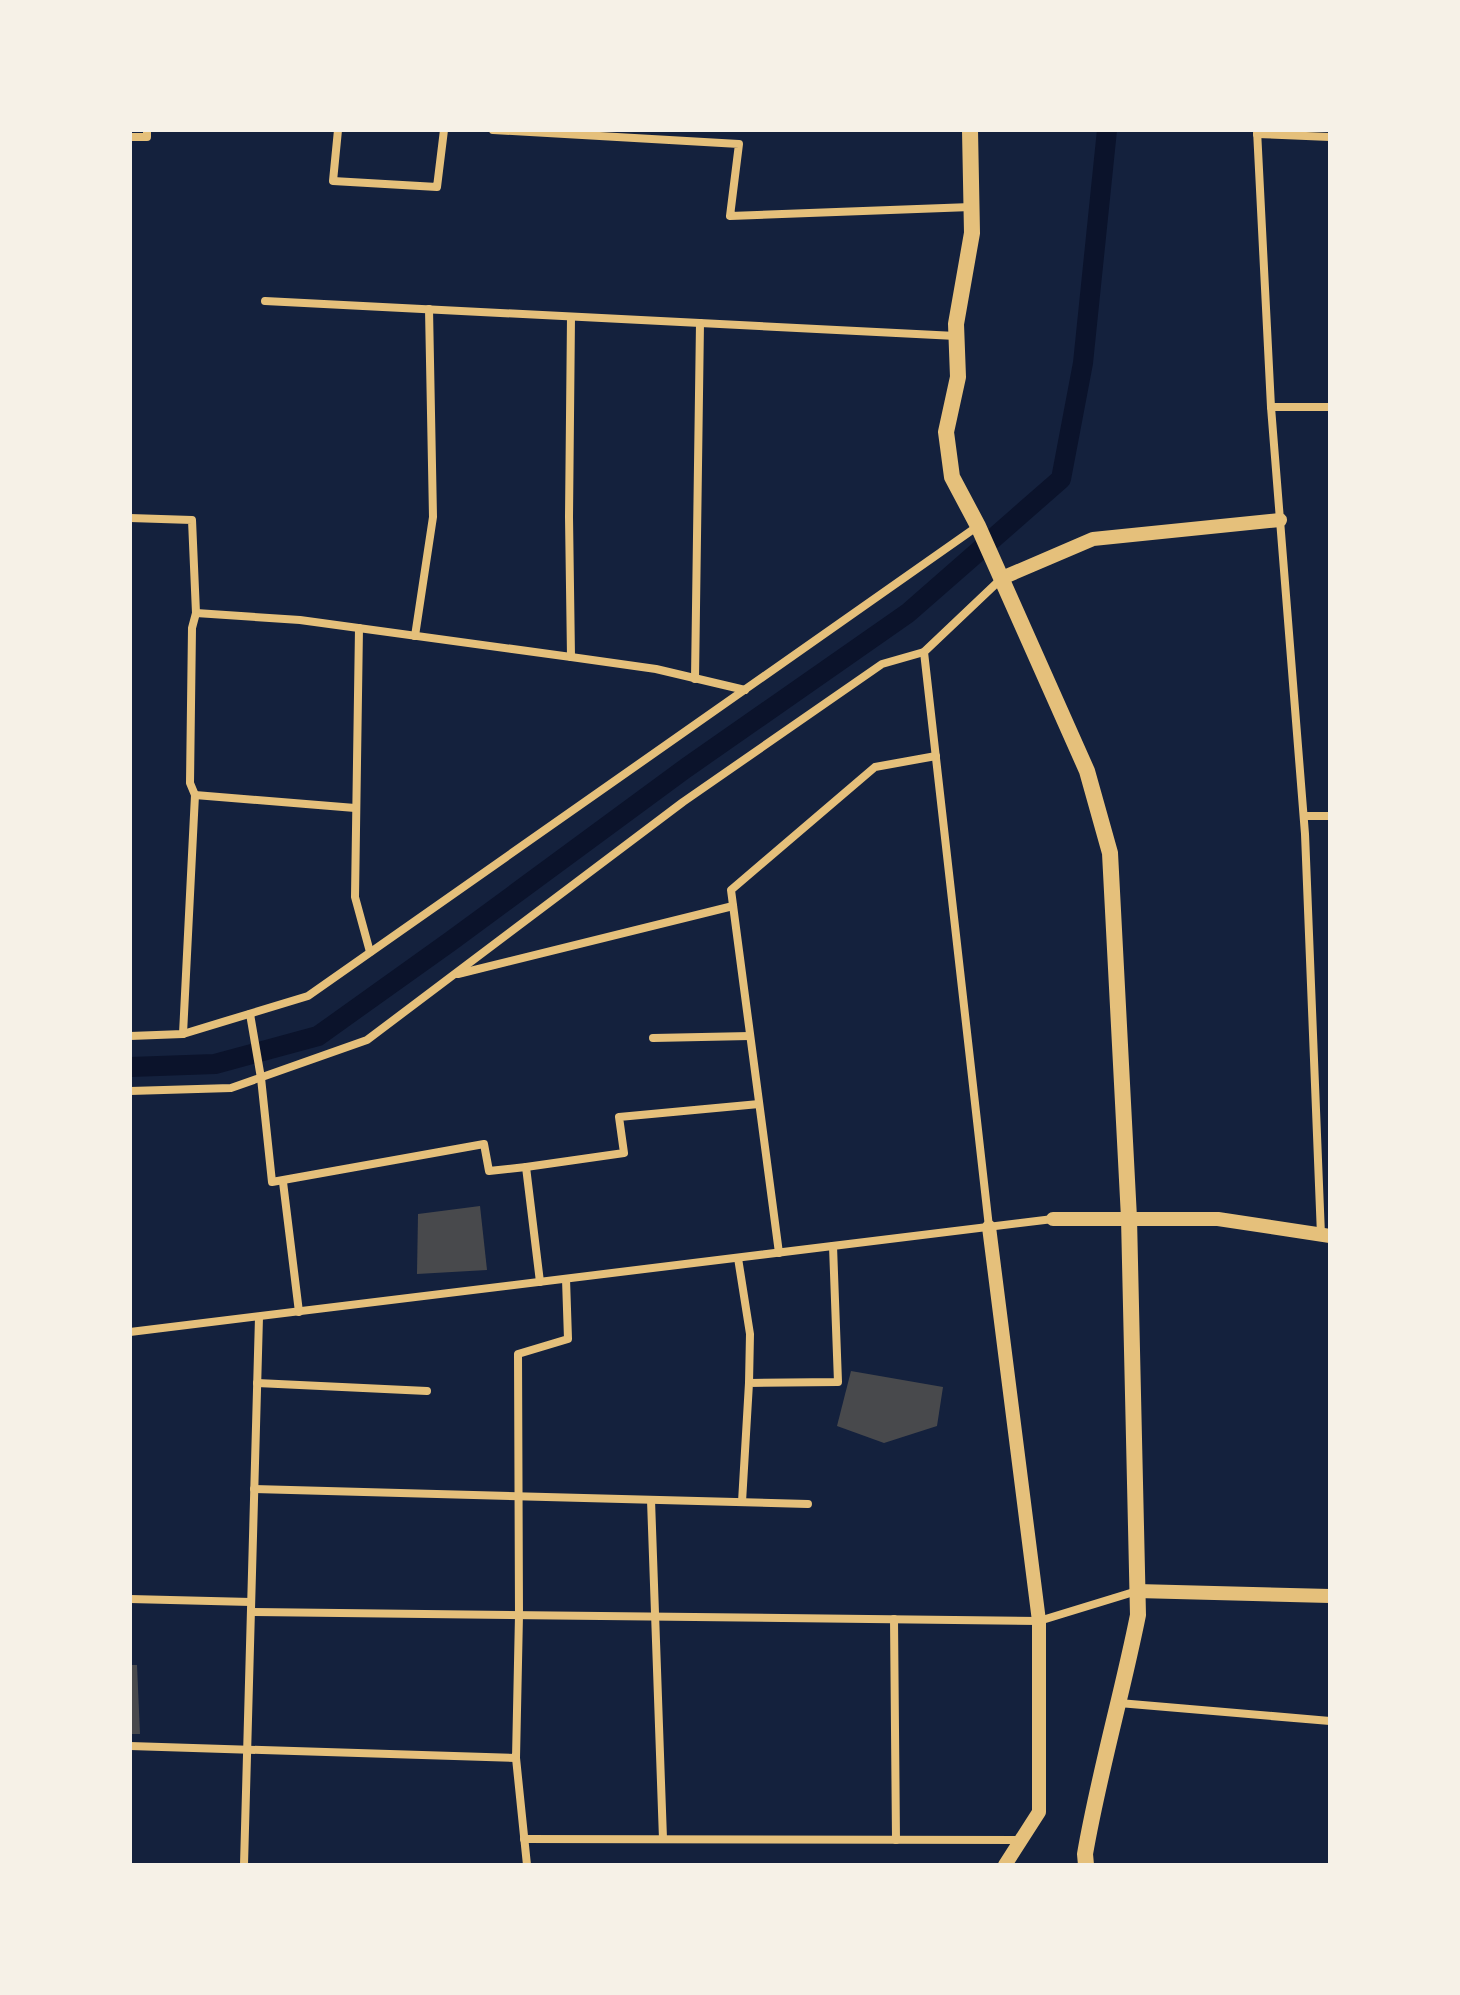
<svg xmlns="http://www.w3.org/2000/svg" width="1460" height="1995" viewBox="0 0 1460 1995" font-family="'IBM Plex Sans',sans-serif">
  <rect width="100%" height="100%" fill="#14213d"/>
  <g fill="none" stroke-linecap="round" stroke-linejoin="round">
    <!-- canal -->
    <polyline stroke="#0b132b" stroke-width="20" points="130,1067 215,1064 318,1036 451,941 686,768 908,613 1061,479 1083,363 1107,130"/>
  </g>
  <!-- building -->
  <g fill="#48494c">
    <polygon points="480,1206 487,1270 417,1274 418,1214"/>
    <polygon points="851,1371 943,1387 937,1426 884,1443 837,1426"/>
    <polygon points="130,1665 137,1665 140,1734 130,1734"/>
  </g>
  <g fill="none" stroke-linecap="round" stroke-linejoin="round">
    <!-- minor -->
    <g stroke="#e5c07b" stroke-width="8">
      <polyline points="338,130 333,181 437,187 444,130"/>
      <polyline points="493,130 739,144 730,216 971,207"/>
      <polyline points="1257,130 1271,407"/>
      <polyline points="1257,134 1330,137"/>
      <polyline points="130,137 147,137 147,130"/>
      <polyline points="265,301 956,336"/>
      <polyline points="130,518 192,520 196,613 192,628 190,783 195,795 183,1034"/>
      <polyline points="196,613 300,620 571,657 656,669 745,690"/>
      <polyline points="359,628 355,897 370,952"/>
      <polyline points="415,636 433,517 429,309"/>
      <polyline points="571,657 569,517 571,317"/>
      <polyline points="695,679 700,323"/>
      <polyline points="195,795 355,808"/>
      <polyline points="1304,816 1330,816"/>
      <polyline points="458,974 733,906"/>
      <polyline points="250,1014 261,1078 272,1182 484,1144 489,1171 526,1167"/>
      <polyline points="130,1036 183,1034 308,996 978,526"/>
      <polyline points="653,1038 750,1036"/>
      <polyline points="130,1091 231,1088 367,1040 683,802 882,664 924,652"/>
      <polyline points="283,1182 299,1312"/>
      <polyline points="989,1227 924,652 1002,578"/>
      <polyline points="1321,1235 1305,834 1271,407 1330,407"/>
      <polyline points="779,1253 731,890 875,767 936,756"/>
      <polyline points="738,1258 750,1334 749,1383"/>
      <polyline points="540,1282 526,1167 624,1153 619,1117 759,1104"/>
      <polyline points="130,1332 1053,1219"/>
      <polyline points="257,1383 427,1391"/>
      <polyline points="254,1489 808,1504"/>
      <polyline points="651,1500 663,1839"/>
      <polyline points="742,1502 749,1383 838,1382 833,1246"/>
      <polyline points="130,1599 251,1602"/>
      <polyline points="251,1612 1039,1621 1137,1591"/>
      <polyline points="894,1619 896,1840"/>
      <polyline points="1119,1703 1330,1721"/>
      <polyline points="130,1746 516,1758 519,1615 518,1354 568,1339 566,1279"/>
      <polyline points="516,1758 527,1865"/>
      <polyline points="524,1839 1021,1840"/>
      <polyline points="244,1865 259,1317"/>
    </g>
    <!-- tertiary -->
    <g stroke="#e5c07b" stroke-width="14">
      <polyline points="1002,578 1093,539 1280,520"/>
      <polyline points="1053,1219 1218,1219 1330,1236"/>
      <polyline points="989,1227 1039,1621 1039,1812 1005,1865"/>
      <polyline points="1137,1591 1330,1596"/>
    </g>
    <!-- secondary -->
    <path stroke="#e5c07b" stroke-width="16" d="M970,130L972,233L956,324L958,377L946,432L952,477L978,526L1087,771L1110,853L1129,1218L1138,1615C1122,1695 1099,1773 1085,1854L1086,1865"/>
  </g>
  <!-- border -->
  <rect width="1460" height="1995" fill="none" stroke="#f6f1e7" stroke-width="264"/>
</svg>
